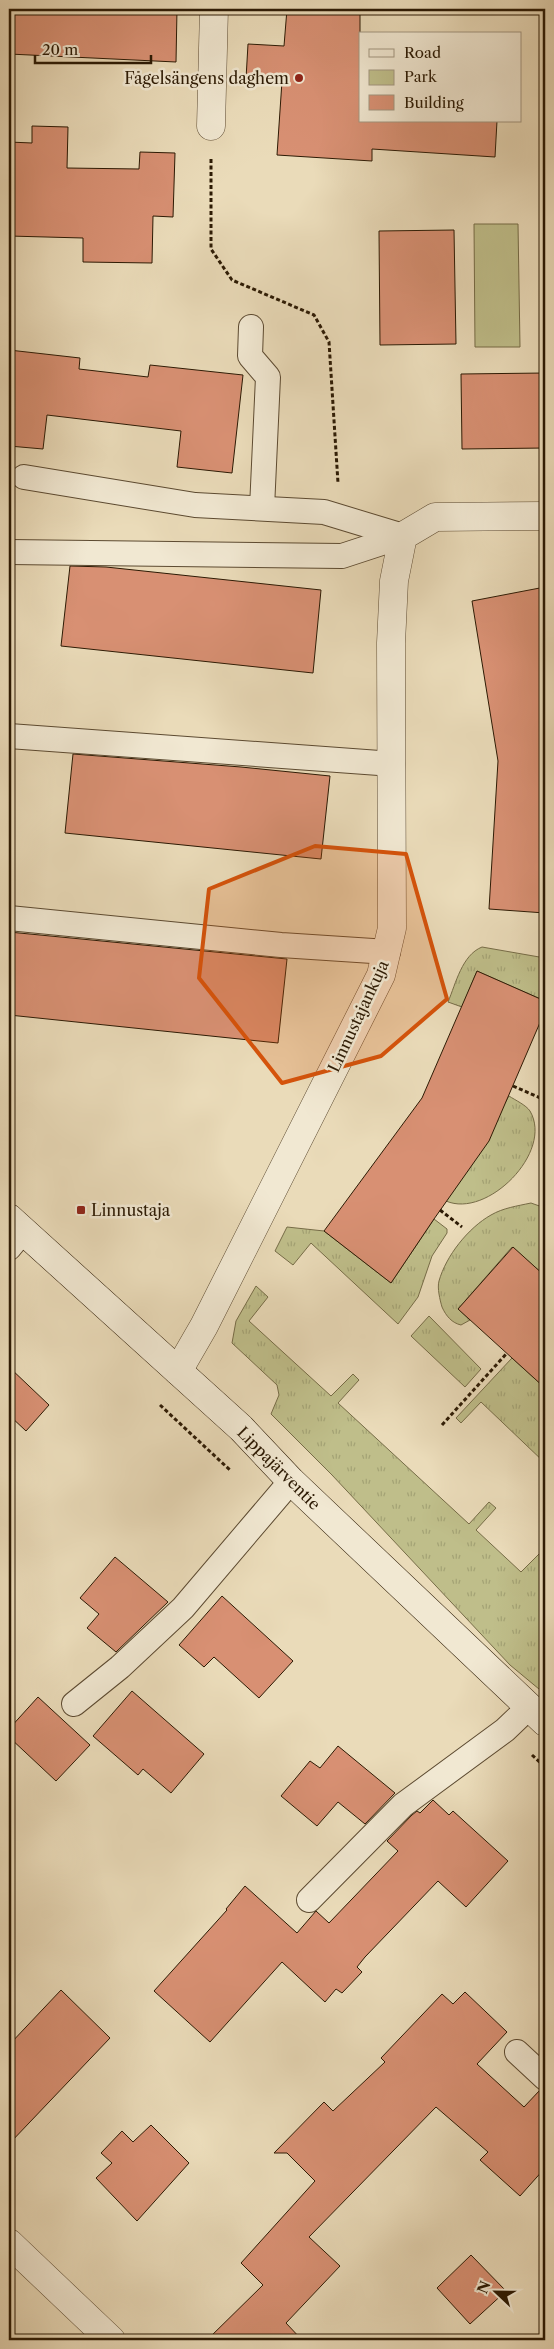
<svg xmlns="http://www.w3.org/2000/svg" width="554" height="2349" viewBox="0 0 554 2349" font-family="'Libre Caslon Text',serif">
  <defs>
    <pattern id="grass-tufts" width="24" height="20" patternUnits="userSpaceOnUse" patternTransform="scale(1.25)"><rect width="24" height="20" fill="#bfbe8a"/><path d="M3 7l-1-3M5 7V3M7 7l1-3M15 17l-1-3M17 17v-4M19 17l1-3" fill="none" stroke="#a4a375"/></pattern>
  </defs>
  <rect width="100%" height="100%" fill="#eadbb9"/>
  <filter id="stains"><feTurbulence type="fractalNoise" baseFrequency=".004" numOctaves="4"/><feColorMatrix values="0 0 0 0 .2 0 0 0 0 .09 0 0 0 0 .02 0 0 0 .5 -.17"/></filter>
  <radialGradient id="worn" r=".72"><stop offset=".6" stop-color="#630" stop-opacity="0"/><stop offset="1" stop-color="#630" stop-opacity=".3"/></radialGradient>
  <!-- grass -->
  <g fill="url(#grass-tufts)" stroke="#766c47">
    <path d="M482,947L545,958V1001L477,971L462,1007L448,1002C456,983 462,955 482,947Z"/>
    <path d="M509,1096C515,1100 526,1105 530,1111C554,1152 487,1219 446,1201Z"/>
    <path d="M531,1203L545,1208V1271L543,1274L512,1247L458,1309L470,1320L461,1325C452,1323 446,1316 442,1307C440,1300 437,1288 439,1281C446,1256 468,1228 491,1215C503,1208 517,1206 531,1203Z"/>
    <polygon points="434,1219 447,1229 447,1233 432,1256 418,1297 398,1324 311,1243 293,1265 275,1251 287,1227 324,1231 391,1283"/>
    <polygon points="256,1286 268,1297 249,1321 331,1396 353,1374 359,1380 338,1403 469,1524 489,1502 496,1508 476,1530 521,1572 545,1548 545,1694 510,1665 332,1475 271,1414 279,1395 277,1385 232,1343 236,1321"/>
    <polygon points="429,1316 481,1369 465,1387 411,1336"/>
    <polygon points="512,1358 545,1388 545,1463 481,1402 461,1423 456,1418"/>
  </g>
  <!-- park -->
  <polygon fill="#bfbe8a" stroke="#766c47" points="474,224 518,224 520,347 475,347"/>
  <!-- building -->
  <g fill="#d89073" stroke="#2c1a04">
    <polygon points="9,9 177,9 176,62 9,54"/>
    <polygon points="287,9 360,9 360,121 497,121 495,157 372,149 372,161 277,155 282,81 246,79 248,44 284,46"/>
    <polygon points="32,126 68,127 67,168 139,169 140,152 175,153 173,217 153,216 152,263 83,262 83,238 9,236 9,142 32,143"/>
    <polygon points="454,230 456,344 380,345 379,231"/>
    <polygon points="9,350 80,358 79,369 148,377 150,365 243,375 232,473 177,467 181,431 47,415 43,449 9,446"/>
    <polygon points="545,373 545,448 462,449 461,374"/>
    <polygon points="70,566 106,567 321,590 313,673 61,646"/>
    <polygon points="545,587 545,913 489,909 498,761 472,601"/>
    <polygon points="73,754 241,767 330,776 321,859 65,833"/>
    <polygon points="9,932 287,959 278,1043 9,1015"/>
    <polygon points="477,971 545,1001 545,1011 489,1141 434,1219 391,1283 324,1231 422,1098"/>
    <polygon points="513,1247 545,1276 545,1388 458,1309"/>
    <polygon points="9,1367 49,1405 26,1431 9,1415"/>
    <polygon points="115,1557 168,1602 116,1652 87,1628 99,1614 80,1598"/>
    <polygon points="222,1596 293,1661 259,1698 214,1657 204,1667 179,1645"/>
    <polygon points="132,1691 204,1754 171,1793 143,1769 138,1775 93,1736"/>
    <polygon points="38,1697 90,1745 56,1781 9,1737 9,1729"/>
    <polygon points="338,1746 395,1793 365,1824 338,1802 317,1826 281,1796 310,1761 320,1768"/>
    <polygon points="433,1800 449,1815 453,1811 508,1861 466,1907 438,1881 365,1957 357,1967 362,1972 342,1993 336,1989 325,2002 282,1962 210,2042 154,1991 227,1910 226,1909 245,1886 297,1933 316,1911 329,1923 398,1851 387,1841 412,1815 417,1811 420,1813"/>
    <polygon points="61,1990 110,2038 9,2144 9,2045"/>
    <polygon points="465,1992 507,2032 477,2064 524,2107 540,2090 545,2091 545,2168 520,2196 480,2160 488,2152 436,2107 309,2237 340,2266 286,2323 302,2340 207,2340 263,2285 241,2263 315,2181 287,2153 274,2153 324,2102 333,2111 385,2062 381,2058 442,1994 453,2004"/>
    <polygon points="151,2125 189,2163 137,2221 96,2178 112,2163 101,2153 122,2131 133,2142"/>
    <polygon points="471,2255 506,2291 470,2324 437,2288"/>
  </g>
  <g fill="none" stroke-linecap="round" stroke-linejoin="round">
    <defs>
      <g id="lane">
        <polyline points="251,327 250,356 268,377 262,508"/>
        <polyline points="24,477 195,505 324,512 403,536"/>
        <polyline points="9,552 342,556 403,536"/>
        <polyline points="9,736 393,764"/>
        <polyline points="9,918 281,945 388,952"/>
        <polyline points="9,1248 23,1231"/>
        <polyline points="74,1704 120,1667 183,1608 291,1481"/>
        <polyline points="309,1900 403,1805 505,1730 529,1707"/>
        <polyline points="517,2052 545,2078"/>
      </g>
      <g id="street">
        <polyline points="211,126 214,9"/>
        <polyline points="178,1371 204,1326 381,975 392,928 391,643 394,581 403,536 435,517 545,516"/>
        <polyline points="9,2243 111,2340"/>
      </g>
      <polyline id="secondary" points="9,1218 241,1428 291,1481 545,1722"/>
    </defs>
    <!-- lane casing -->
    <use href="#lane" stroke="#5c4a31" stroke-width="26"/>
    <!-- street casing -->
    <use href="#street" stroke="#5c4a31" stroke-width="29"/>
    <!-- secondary casing -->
    <use href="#secondary" stroke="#2c1a04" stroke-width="29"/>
    <!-- path -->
    <g stroke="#2c1a04" stroke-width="3" stroke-dasharray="4 2.5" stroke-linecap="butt">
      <polyline points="211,159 211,249 232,280 314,315 329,342 338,483"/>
      <polyline points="544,250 545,245"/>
      <polyline points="513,1086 545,1100"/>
      <polyline points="440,1210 462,1227"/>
      <polyline points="160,1405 231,1471"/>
      <polyline points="442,1425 507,1353"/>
      <polyline points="532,1755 545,1767"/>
    </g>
    <!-- lane -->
    <use href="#lane" stroke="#f1e8d2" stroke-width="24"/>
    <!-- street -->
    <use href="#street" stroke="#f1e8d2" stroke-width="28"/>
    <!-- secondary -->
    <use href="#secondary" stroke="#f1e8d2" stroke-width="28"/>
  </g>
  <!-- marked area -->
  <path fill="#d5530b" fill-opacity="0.2" stroke="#d5530b" stroke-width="4" stroke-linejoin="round" d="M315,846L406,854L447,999L381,1056L282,1083L199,978L209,889Z"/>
  <!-- markers -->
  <g fill="#8f2418" stroke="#f1e8d2" stroke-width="2">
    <circle cx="299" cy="78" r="5"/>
    <rect x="76" y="1205" width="10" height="10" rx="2.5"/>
  </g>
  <g text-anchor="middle" stroke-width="5" stroke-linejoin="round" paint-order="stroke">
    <!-- poi labels -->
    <g font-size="16" fill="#2c1a04" stroke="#f1e8d2" text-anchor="end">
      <text x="289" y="84">Fågelsängens daghem</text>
      <text x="91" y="1216" text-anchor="start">Linnustaja</text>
    </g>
    <!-- street labels -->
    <g font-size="16" fill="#2c1a04" stroke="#f1e8d2">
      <text transform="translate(358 1016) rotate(-65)" y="6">Linnustajankuja</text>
      <text transform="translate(279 1468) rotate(45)" y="6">Lippajärventie</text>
    </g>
  </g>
  <!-- margin -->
  <rect width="554" height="2349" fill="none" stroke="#eadbb9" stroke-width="30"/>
  <rect x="10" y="10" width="534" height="2329" fill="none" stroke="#2c1a04" stroke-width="2.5"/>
  <rect x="15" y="15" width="524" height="2319" fill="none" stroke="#2c1a04"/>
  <!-- legend -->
  <rect x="359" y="32" width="162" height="90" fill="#f1e8d2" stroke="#a29680"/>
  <rect x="369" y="49" width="25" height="8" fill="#f1e8d2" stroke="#a29680"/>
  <text x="404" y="58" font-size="15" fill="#2c1a04">Road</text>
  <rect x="369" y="70" width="25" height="15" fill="#bfbe8a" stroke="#a29680"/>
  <text x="404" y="82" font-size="15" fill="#2c1a04">Park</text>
  <rect x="369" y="95" width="25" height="15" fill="#d89073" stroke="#a29680"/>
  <text x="404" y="108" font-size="15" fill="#2c1a04">Building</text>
  <!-- north arrow -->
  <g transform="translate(496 2292) rotate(292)" stroke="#f1e8d2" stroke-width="4" paint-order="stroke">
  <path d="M0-4L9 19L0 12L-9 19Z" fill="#2c1a04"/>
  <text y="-8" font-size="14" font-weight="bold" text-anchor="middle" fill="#2c1a04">N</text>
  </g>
  <!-- scale -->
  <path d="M35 55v8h116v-8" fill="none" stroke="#2c1a04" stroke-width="2.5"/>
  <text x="42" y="55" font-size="15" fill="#2c1a04" stroke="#f1e8d2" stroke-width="4" paint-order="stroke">20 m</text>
  <rect width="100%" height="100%" filter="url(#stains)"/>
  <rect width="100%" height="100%" fill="url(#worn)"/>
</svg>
